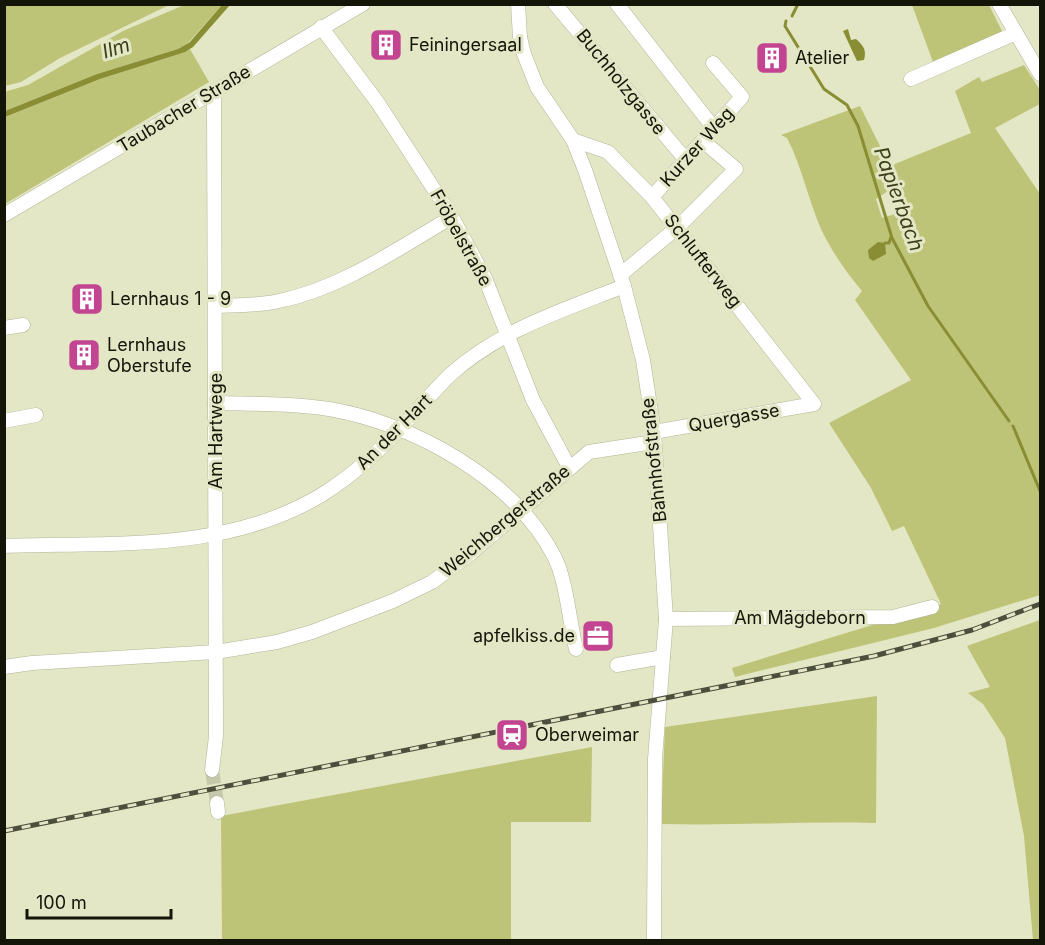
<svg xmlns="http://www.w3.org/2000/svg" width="1045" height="945" viewBox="0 0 1045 945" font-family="Inter,sans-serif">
  <rect width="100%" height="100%" fill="#e4e7c6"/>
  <!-- green -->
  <g fill="#bdc377" fill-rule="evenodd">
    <polygon points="5,4 169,4 169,5 60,58 21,82 5,86"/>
    <polygon points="184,5 222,5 189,42 178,49 97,74 5,111 4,92 28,85 123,31"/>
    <polygon points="912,5 989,5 1003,33 933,62"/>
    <polygon points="190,49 209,82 5,204 5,117 100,79"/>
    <path d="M1024,65L1040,90V104L995,128L1040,194V595L934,628L735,677L732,668L941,604L904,526L892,531L871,488L829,423L911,380L855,300L862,291C846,272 832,252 821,229C808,199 802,167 787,138L781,135L860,106L890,166L971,133L955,91L979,77L982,82ZM897,185L908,210L882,218L876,199Z"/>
    <polygon points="1040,620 1040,940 1033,940 1024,836 1005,738 983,704 968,693 990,687 967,646"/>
    <path d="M877,696L876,823C804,821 733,826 661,824L665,727Z"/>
    <polygon points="592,747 591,822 511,822 511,940 222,940 221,816"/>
  </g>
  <!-- water -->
  <g fill="#898e34">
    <polygon points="222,5 230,5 193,47 185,52 100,79 5,117 5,111 97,74 178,49 190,42"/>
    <path d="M848,29L851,40L856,39C863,45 867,50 864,60L857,61L843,31Z"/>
    <polygon points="878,242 885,243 886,254 873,261 869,258 868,250"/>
  </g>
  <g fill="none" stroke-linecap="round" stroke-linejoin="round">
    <!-- stream -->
    <g stroke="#898e34" stroke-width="3">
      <polyline points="792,16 798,4"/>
      <polyline points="786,21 785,26 824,89 847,105 858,126 892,238 928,306 1009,421"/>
      <polyline points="885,243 889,243 891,237"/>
      <polyline points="1013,426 1040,491"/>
    </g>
    <!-- minor-tunnel -->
    <polyline stroke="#c5c8aa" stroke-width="14" stroke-dasharray="14 7" stroke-linecap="butt" points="212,770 217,803"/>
    <defs>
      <g id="minor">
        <polyline points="518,4 520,37 524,54 537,87 573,140 585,170 624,286 643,360 654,432 666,619 655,759 654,940"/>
        <polyline points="555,4 686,160"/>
        <polyline points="617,4 713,127"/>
        <polyline points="999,4 1040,74"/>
        <polyline points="321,27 378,103 452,217 485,278 533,400 569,467"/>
        <polyline points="911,79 1016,33"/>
        <polyline points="211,93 214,99 216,736 212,770"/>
        <polyline points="573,140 608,152 652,197 814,404 654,432"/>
        <polyline points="652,197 742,97 713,63"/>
        <polyline points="4,215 363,4"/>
        <polyline points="620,275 678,227 736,169 703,141"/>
        <path d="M215,306C237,305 258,306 279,301C342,288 397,249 452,217"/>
        <polyline points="4,328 23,325"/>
        <path d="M215,403C253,404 292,403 329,409C413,423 514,479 554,556C566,578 570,624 576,649"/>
        <polyline points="4,421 36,415"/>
        <path d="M4,546C112,542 227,553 323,494C356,473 385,446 411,417C424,403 437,387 451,374C500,330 564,310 624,286"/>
        <polyline points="666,619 893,617 932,607"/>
        <polyline points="617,665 663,657"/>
        <polyline points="4,667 32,663 216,652 277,642 312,632 393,601 432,582 470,554 589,452 654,442"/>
        <polyline points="217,803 218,812"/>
      </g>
    </defs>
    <!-- minor casing -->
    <use href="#minor" stroke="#b1b494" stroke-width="15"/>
    <!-- minor -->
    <use href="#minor" stroke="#fff" stroke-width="14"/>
    <defs>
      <polyline id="rail" points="4,831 874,656 972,630 1040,604"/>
    </defs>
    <!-- rail casing -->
    <use href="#rail" stroke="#4d4f3d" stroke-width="5"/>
    <!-- rail -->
    <use href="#rail" stroke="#e4e7c6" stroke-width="3" stroke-dasharray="9" stroke-linecap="butt"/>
  </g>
  <!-- icons -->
  <defs>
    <symbol id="building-square" viewBox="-11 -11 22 22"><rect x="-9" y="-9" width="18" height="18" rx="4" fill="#c34592" stroke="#e4e7c6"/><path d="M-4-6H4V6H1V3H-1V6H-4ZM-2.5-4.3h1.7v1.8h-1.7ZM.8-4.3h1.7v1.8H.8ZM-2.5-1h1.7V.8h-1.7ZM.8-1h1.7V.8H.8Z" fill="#fff"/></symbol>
    <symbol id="office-square" viewBox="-11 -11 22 22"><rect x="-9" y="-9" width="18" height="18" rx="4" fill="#c34592" stroke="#e4e7c6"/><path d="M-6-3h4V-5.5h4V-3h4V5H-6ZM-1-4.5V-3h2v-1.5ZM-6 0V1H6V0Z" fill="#fff"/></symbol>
    <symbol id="station-square" viewBox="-11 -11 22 22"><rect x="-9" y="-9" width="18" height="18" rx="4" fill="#c34592" stroke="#e4e7c6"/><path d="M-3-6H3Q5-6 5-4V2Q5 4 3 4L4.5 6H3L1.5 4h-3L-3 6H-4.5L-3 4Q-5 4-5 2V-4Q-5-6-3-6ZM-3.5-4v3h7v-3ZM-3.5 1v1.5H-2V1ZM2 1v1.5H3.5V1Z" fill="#fff"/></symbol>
  </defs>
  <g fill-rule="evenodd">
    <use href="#building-square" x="367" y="26" width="38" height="38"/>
    <use href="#building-square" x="753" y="39" width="38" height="38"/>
    <use href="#building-square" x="68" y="280" width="38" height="38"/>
    <use href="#building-square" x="65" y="336" width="38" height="38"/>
    <use href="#office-square" x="579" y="617" width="38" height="38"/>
    <use href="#station-square" x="493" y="716" width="38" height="38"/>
  </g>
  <g text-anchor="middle" stroke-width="6" stroke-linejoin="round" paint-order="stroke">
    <!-- poi labels -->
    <g font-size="18" fill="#141509" stroke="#e4e7c6" text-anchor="start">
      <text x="409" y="51">Feiningersaal</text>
      <text x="795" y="64">Atelier</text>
      <text x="110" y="305">Lernhaus 1 - 9</text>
      <text x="107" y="351">Lernhaus<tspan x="107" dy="21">Oberstufe</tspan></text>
      <text x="575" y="642" text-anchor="end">apfelkiss.de</text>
      <text x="535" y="741">Oberweimar</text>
    </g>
    <!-- street labels -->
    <g font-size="18" fill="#141509" stroke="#e4e7c6">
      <text transform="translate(621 82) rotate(51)" y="6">Buchholzgasse</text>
      <text transform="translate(184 109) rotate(-31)" y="6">Taubacher Straße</text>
      <text transform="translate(697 147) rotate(-48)" y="6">Kurzer Weg</text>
      <text transform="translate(461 238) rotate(61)" y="6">Fröbelstraße</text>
      <text transform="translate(703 261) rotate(52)" y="6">Schlufterweg</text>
      <text transform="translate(734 418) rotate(-10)" y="6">Quergasse</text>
      <text transform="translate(216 431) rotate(-90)" y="6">Am Hartwege</text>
      <text transform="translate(394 432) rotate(-45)" y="6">An der Hart</text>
      <text transform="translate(654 460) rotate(-96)" y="6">Bahnhofstraße</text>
      <text transform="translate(505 521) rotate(-40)" y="6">Weichbergerstraße</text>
      <text x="800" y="624">Am Mägdeborn</text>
    </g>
    <!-- water labels -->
    <g font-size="20" font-style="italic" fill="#3d3f19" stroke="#e4e7c6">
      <text transform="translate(116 48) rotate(-17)" y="7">Ilm</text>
      <text transform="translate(899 199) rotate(70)" y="7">Papierbach</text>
    </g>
  </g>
  <!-- border -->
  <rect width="1045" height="945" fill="none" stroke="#141509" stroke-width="12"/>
  <!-- scale -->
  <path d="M27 909v9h144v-9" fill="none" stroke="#141509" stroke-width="3"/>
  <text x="36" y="909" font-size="18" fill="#141509" stroke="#e4e7c6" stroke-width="4.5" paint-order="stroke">100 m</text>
</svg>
